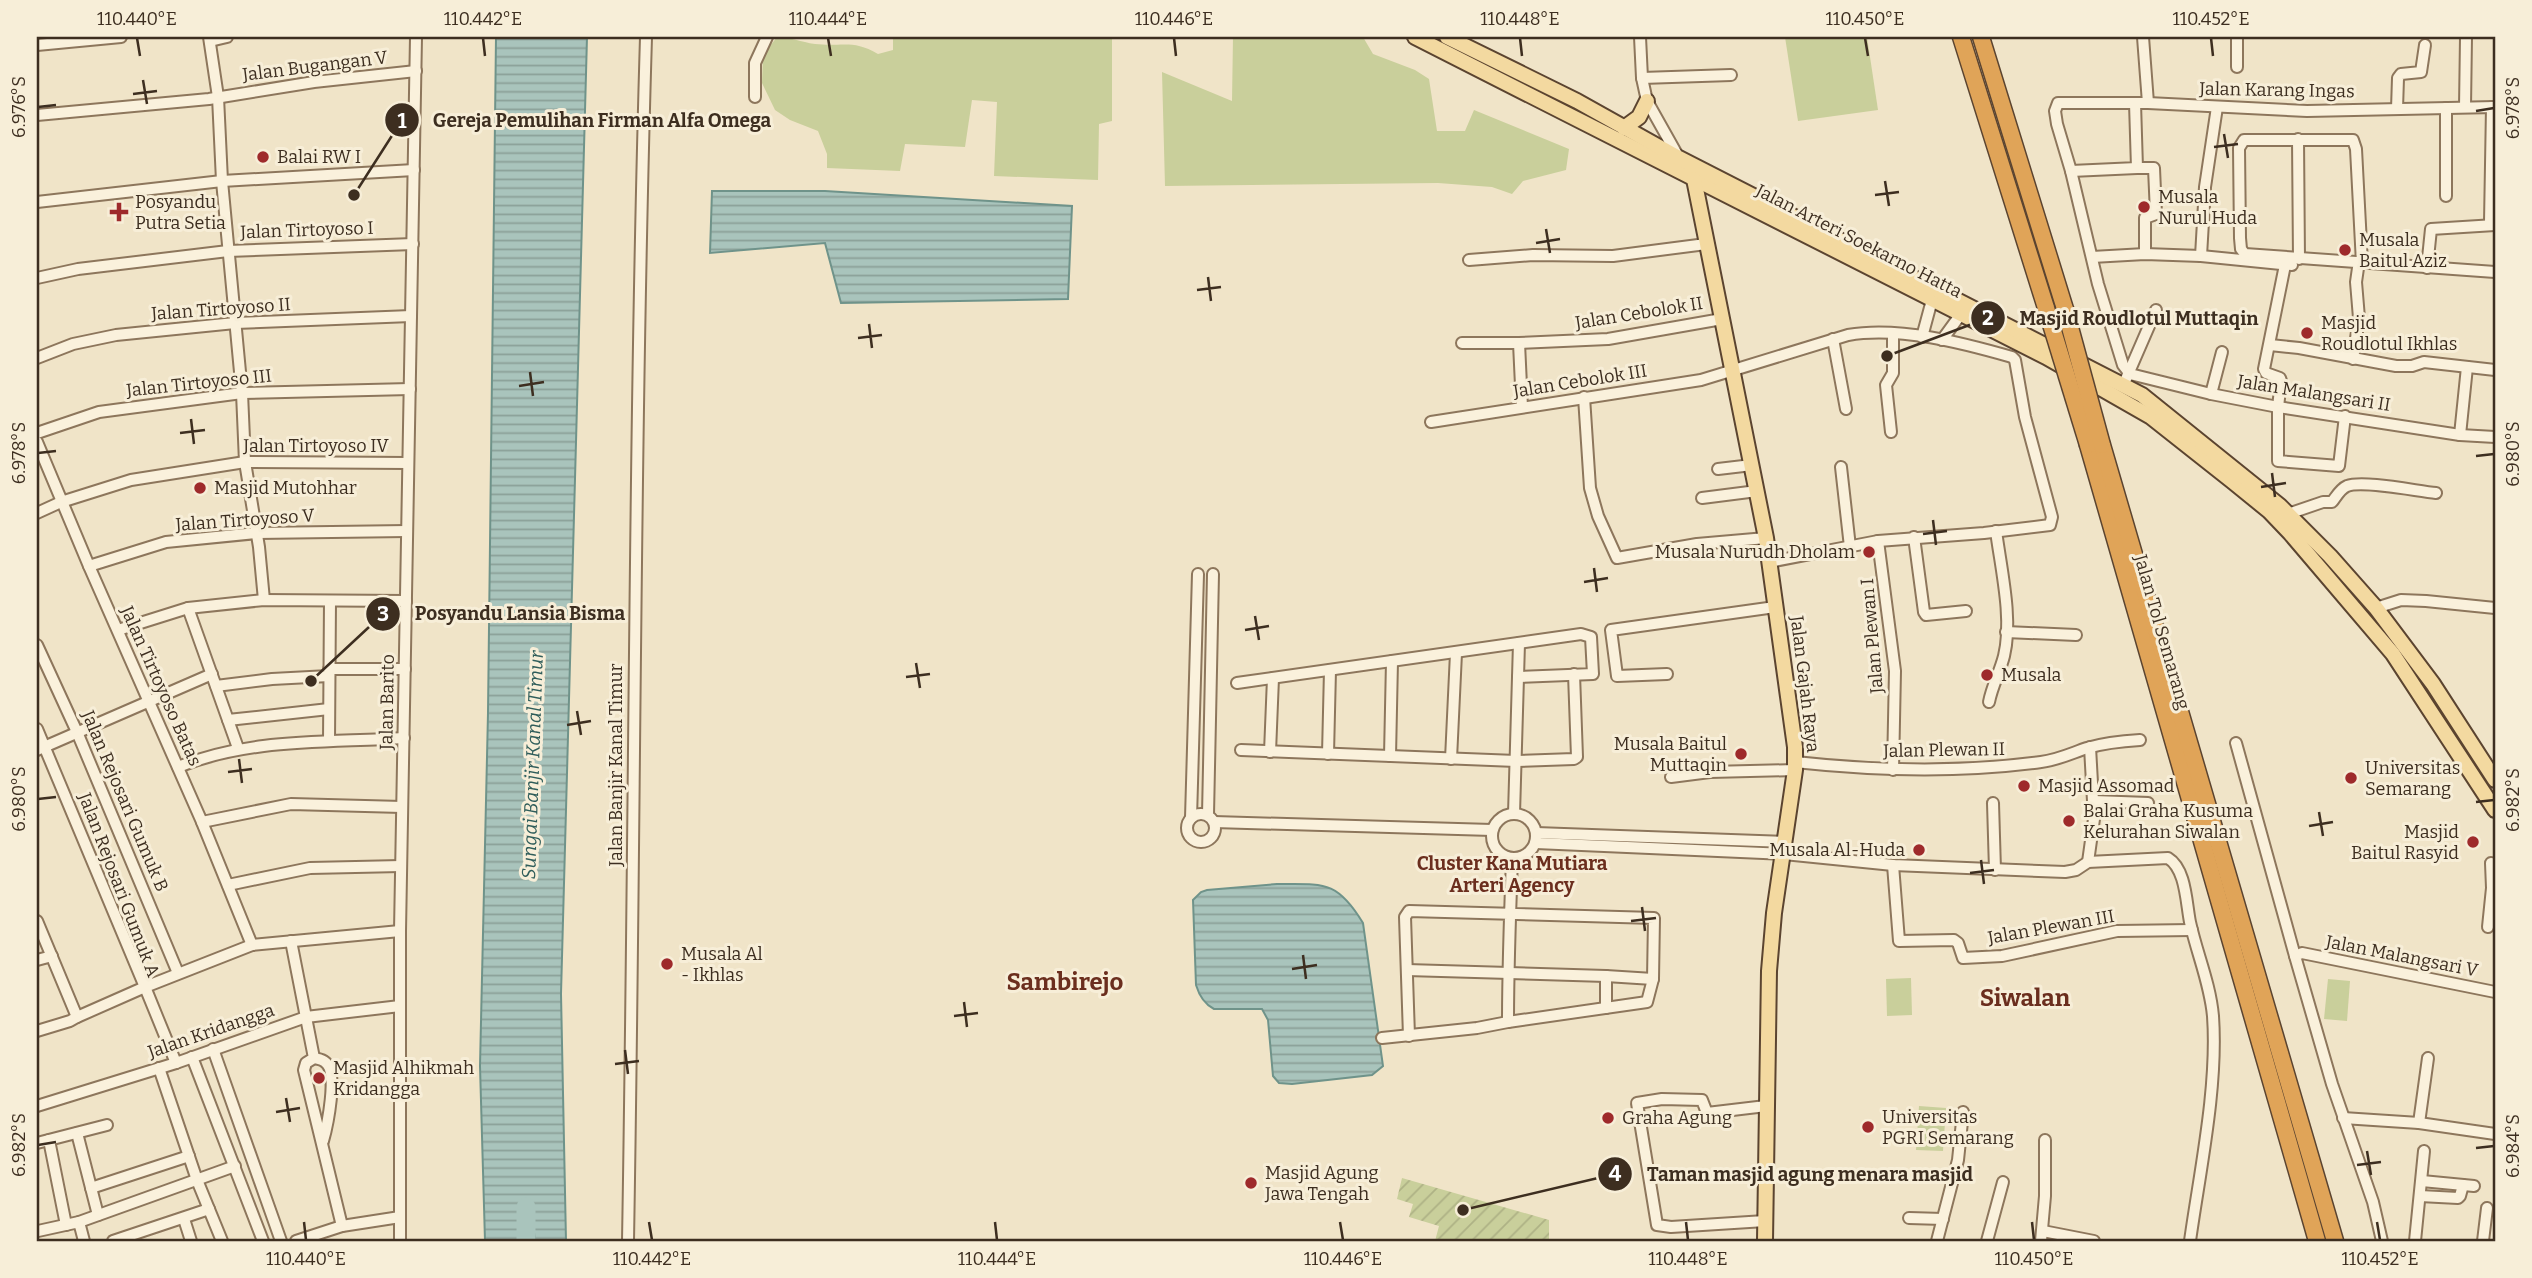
<svg xmlns="http://www.w3.org/2000/svg" width="2532" height="1278" viewBox="0 0 2532 1278" font-family="Bitter,serif">
  <defs>
    <pattern id="garden-furrows" width="10" height="10" patternUnits="userSpaceOnUse" patternTransform="scale(1.75)"><rect width="10" height="10" fill="#c9cf9b"/><path d="M-1 1l2-2M0 10L10 0M9 11l2-2" fill="none" stroke="#aeb285"/></pattern>
    <pattern id="water-rules" width="6" height="5" patternUnits="userSpaceOnUse" patternTransform="scale(1.75)"><rect width="6" height="5" fill="#a9c4bc"/><path d="M0 2.5h6" fill="none" stroke="#8ba098"/></pattern>
  </defs>
  <rect width="100%" height="100%" fill="#f0e4c8"/>
  <!-- grass -->
  <g fill="#c9cf9b">
    <path d="M777,37C790,37 801,42 815,44C842,47 853,39 878,54L893,50V39L904,37H1112V121L1099,124L1098,180L994,176L997,102L972,100L965,147L905,144L900,171L827,168V154L818,131L790,120L775,110L762,83L763,55Z"/>
    <polygon points="1233,37 1363,37 1373,54 1415,70 1429,79 1437,131 1465,131 1474,110 1569,149 1566,170 1523,181 1512,194 1492,187 1438,183 1165,186 1162,72 1232,101"/>
    <polygon points="1785,37 1867,37 1878,110 1798,121"/>
    <polygon points="1911,978 1912,1015 1887,1016 1886,979"/>
    <polygon points="2328,979 2350,981 2347,1021 2324,1019"/>
    <polygon points="1919,1106 1946,1108 1943,1151 1916,1150"/>
  </g>
  <!-- garden -->
  <polygon fill="url(#garden-furrows)" points="1402,1178 1549,1220 1549,1241 1435,1241 1439,1226 1409,1217 1413,1204 1397,1199"/>
  <!-- water -->
  <g fill="url(#water-rules)" stroke="#6f938a" stroke-width="2">
    <polygon points="496,37 587,37 561,994 566,1241 535,1241 532,1215 527,1212 525,1241 485,1241 480,1066 488,713"/>
    <polygon points="712,191 825,191 1072,206 1068,299 841,303 825,243 710,253"/>
    <path d="M1277,884C1324,884 1337,880 1363,923L1383,1066L1372,1075L1292,1084L1279,1083L1273,1076L1268,1020L1262,1009H1214C1204,1004 1199,995 1196,985L1193,900L1201,892L1207,890Z"/>
  </g>
  <g fill="none" stroke-linecap="round" stroke-linejoin="round">
    <!-- river -->
    <polyline stroke="#a9c4bc" stroke-width="19" points="526,1207 526,1241"/>
    <defs>
      <g id="minor">
        <polyline points="209,37 218,97 222,181 242,393 245,462 259,547 264,600"/>
        <polyline points="1640,37 1642,78 1647,101 1679,158"/>
        <polyline points="2143,37 2148,103"/>
        <polyline points="210,41 227,37"/>
        <polyline points="37,45 121,37"/>
        <polyline points="2237,67 2237,37"/>
        <polyline points="1642,78 1731,75"/>
        <polyline points="755,97 755,63 767,37"/>
        <polyline points="2465,107 2466,37"/>
        <polyline points="2446,108 2446,196"/>
        <polyline points="2397,109 2398,78 2401,74 2421,72 2425,45"/>
        <polyline points="37,115 209,99 314,82 416,71"/>
        <polyline points="2298,139 2299,259"/>
        <polyline points="2137,168 2154,168 2156,214 2145,218 2145,254"/>
        <polyline points="2071,171 2137,168 2135,103"/>
        <polyline points="37,202 222,181 414,170"/>
        <polyline points="2490,222 2492,107"/>
        <polyline points="2201,256 2205,187 2217,107"/>
        <polyline points="2092,257 2145,254 2201,256 2292,265"/>
        <polyline points="1469,260 1533,255 1613,256 1706,244"/>
        <polyline points="2362,263 2356,149 2353,140 2244,140 2239,148 2240,238 2241,249 2245,254 2495,272"/>
        <polyline points="2285,265 2264,369 2266,373 2280,378 2281,381 2278,407 2278,461 2339,466 2345,416"/>
        <polyline points="2427,268 2431,229 2495,225"/>
        <polyline points="37,278 78,269 228,251 413,244"/>
        <polyline points="1922,337 1932,300"/>
        <polyline points="1833,339 1846,409"/>
        <polyline points="1942,340 1961,314"/>
        <polyline points="1462,343 1519,343 1608,339 1722,319"/>
        <polyline points="1519,343 1522,407"/>
        <polyline points="2270,345 2299,348 2396,366 2412,366 2424,362 2495,370"/>
        <polyline points="37,358 73,344 116,335 235,323 411,316"/>
        <polyline points="2353,359 2359,318 2356,282 2358,268"/>
        <polyline points="2130,374 2123,365 2098,284 2071,171 2057,124 2055,111 2058,103 2148,103 2307,111 2495,107"/>
        <polyline points="2130,374 2211,394 2278,407 2460,435 2495,437"/>
        <polyline points="2126,379 2156,310"/>
        <polyline points="2211,394 2222,352"/>
        <polyline points="1584,397 1590,488 1598,516 1617,558 1697,544 1766,538"/>
        <path d="M1431,422L1701,380L1848,335C1899,326 1963,343 2012,357L2015,360L2025,417L2052,517L2050,525L1984,533L1878,541L1769,562"/>
        <polyline points="1891,432 1886,385 1893,373 1893,334"/>
        <polyline points="37,433 99,412 242,393 410,389"/>
        <polyline points="2460,435 2467,367"/>
        <polyline points="37,442 89,566 202,822 252,945"/>
        <polyline points="1841,467 1850,547"/>
        <polyline points="1718,469 1752,465"/>
        <polyline points="1702,498 1757,491"/>
        <polyline points="37,513 61,502 131,480 245,462 408,463"/>
        <path d="M2288,514L2323,502H2332C2336,497 2340,489 2347,486C2363,480 2416,491 2436,493"/>
        <polyline points="1914,537 1924,612 1926,615 1966,611"/>
        <polyline points="1878,541 1895,671 1893,770"/>
        <polyline points="89,566 166,542 257,533 407,531"/>
        <polyline points="188,608 238,748"/>
        <polyline points="2376,608 2401,600 2426,601 2495,608"/>
        <polyline points="118,630 188,608 264,600 406,601"/>
        <polyline points="2006,632 2076,635"/>
        <polyline points="37,645 77,732 178,973"/>
        <polyline points="329,669 405,669"/>
        <polyline points="1667,674 1617,676 1611,630 1775,607"/>
        <polyline points="1237,683 1581,634 1591,637 1593,674 1518,677"/>
        <polyline points="216,686 272,679 329,676"/>
        <path d="M1989,702C1992,686 2000,672 2004,656C2013,619 2001,569 1996,531"/>
        <polyline points="228,720 329,709"/>
        <polyline points="37,729 145,987 77,1017"/>
        <polyline points="329,741 330,601"/>
        <polyline points="2236,743 2295,956"/>
        <polyline points="37,750 212,674"/>
        <polyline points="1241,750 1516,761 1574,759 1577,757 1574,674"/>
        <polyline points="1270,752 1273,678"/>
        <polyline points="1328,754 1330,670"/>
        <polyline points="1390,756 1392,661"/>
        <polyline points="1451,759 1456,653"/>
        <path d="M1795,762C1878,771 1959,773 2041,762C2058,760 2072,753 2087,748C2104,743 2123,741 2140,740"/>
        <path d="M178,767C250,738 327,743 404,738"/>
        <polyline points="1671,777 1710,772 1795,770"/>
        <polyline points="2094,801 2148,803"/>
        <polyline points="1993,803 1995,870"/>
        <circle cx="1514" cy="836" r="22"/>
        <circle cx="1201" cy="828" r="14"/>
        <polyline points="1514,814 1519,643"/>
        <polyline points="1208,815 1213,574"/>
        <polyline points="1191,818 1198,574"/>
        <polyline points="202,822 291,804 402,807"/>
        <polyline points="1214,822 1492,830"/>
        <polyline points="1536,833 1785,842"/>
        <path d="M1536,843L1784,854L1893,865L2065,872L2076,870L2088,862L2168,858C2186,869 2186,902 2190,922C2197,954 2210,983 2213,1016C2218,1087 2200,1170 2190,1241"/>
        <polyline points="2088,862 2094,819 2090,747"/>
        <polyline points="1893,865 1899,941 1954,940 1958,943 1963,958 2002,956 2117,931 2192,930"/>
        <polyline points="228,885 310,868 401,866"/>
        <polyline points="37,921 77,1017 70,1021 37,1031"/>
        <polyline points="2488,927 2492,888 2491,863"/>
        <polyline points="291,941 314,1058 306,1063 304,1070 342,1226"/>
        <polyline points="37,960 52,956"/>
        <polyline points="1407,970 1606,976 1653,979"/>
        <polyline points="1606,1008 1606,976"/>
        <path d="M1409,1036L1405,917L1409,911L1654,918L1653,979L1647,1002L1508,1022C1508,967 1510,913 1512,859"/>
        <polyline points="1382,1038 1477,1028 1508,1022"/>
        <polyline points="213,1049 281,1241"/>
        <polyline points="192,1057 263,1241"/>
        <path d="M314,1058C318,1059 322,1059 325,1062C339,1071 327,1127 323,1141"/>
        <polyline points="176,1063 145,987 252,945 400,931"/>
        <polyline points="159,1068 197,1180 222,1241"/>
        <polyline points="37,1106 176,1063 306,1017 400,1006"/>
        <polyline points="2343,1118 2419,1123 2495,1134"/>
        <polyline points="2419,1123 2428,1058"/>
        <polyline points="77,1133 98,1215"/>
        <polyline points="49,1140 66,1225"/>
        <polyline points="37,1143 107,1125"/>
        <polyline points="2422,1181 2474,1186"/>
        <polyline points="91,1188 189,1156"/>
        <polyline points="2420,1196 2458,1198 2460,1196 2463,1185"/>
        <polyline points="1909,1218 1943,1219"/>
        <polyline points="184,1219 191,1241"/>
        <polyline points="1765,1221 1671,1227 1657,1225 1637,1103 1662,1099 1702,1100 1707,1113 1766,1106"/>
        <polyline points="79,1222 235,1166"/>
        <polyline points="38,1231 79,1222 84,1241"/>
        <polyline points="2043,1231 2094,1241"/>
        <polyline points="113,1241 209,1209"/>
        <polyline points="296,1241 342,1226 400,1217"/>
        <polyline points="400,1241 400,931 416,37"/>
        <path d="M628,1241C635,840 634,438 646,37"/>
        <polyline points="1937,1241 1958,1160 1963,1112"/>
        <polyline points="1987,1241 2003,1182"/>
        <polyline points="2041,1241 2045,1196 2045,1140"/>
        <polyline points="2382,1241 2373,1202 2332,1084 2295,956 2302,953 2495,992"/>
        <polyline points="2415,1241 2424,1151"/>
        <polyline points="2483,1241 2487,1208"/>
      </g>
      <g id="major">
        <polyline points="1415,37 2046,357 2151,417 2232,481 2269,511 2290,533 2393,654 2495,810"/>
        <polyline points="1447,37 1577,101 1679,158 2142,395 2280,506 2330,556 2376,608 2433,684 2495,780"/>
        <polyline points="1624,128 1639,117 1647,101"/>
        <polyline points="1694,179 1766,538 1795,747 1795,770 1774,913 1769,971 1765,1241"/>
      </g>
      <g id="highway">
        <polyline points="1961,37 2046,308"/>
        <polyline points="1981,37 2065,309"/>
        <polyline points="2088,445 2317,1241"/>
        <polyline points="2102,445 2335,1241"/>
      </g>
    </defs>
    <!-- minor casing -->
    <use href="#minor" stroke="#8d765c" stroke-width="14"/>
    <!-- major casing -->
    <use href="#major" stroke="#5b4430" stroke-width="18"/>
    <!-- highway casing -->
    <use href="#highway" stroke="#5b4430" stroke-width="19"/>
    <!-- minor -->
    <use href="#minor" stroke="#faf1dc" stroke-width="10"/>
    <!-- major -->
    <use href="#major" stroke="#f3d9a0" stroke-width="14"/>
    <!-- highway -->
    <use href="#highway" stroke="#e0a458" stroke-width="16"/>
    <defs>
      <g id="highway-bridge">
        <polyline points="2046,308 2088,445"/>
        <polyline points="2065,309 2102,445"/>
      </g>
    </defs>
    <!-- highway-bridge casing -->
    <use href="#highway-bridge" stroke="#5b4430" stroke-width="19" stroke-linecap="butt"/>
    <!-- highway-bridge -->
    <use href="#highway-bridge" stroke="#e0a458" stroke-width="16"/>
  </g>
  <!-- ticks -->
  <path fill="none" stroke="#3d2e20" stroke-width="2.5" d="M137,38L140,56M483,38L485,56M828,38L831,56M1174,38L1176,56M1520,38L1522,56M1865,38L1868,56M2211,38L2213,56M143,80L147,104M133,94L157,91M38,107L56,105M2476,111L2494,108M2224,134L2228,158M2214,147L2238,144M1885,181L1889,206M1875,195L1899,192M1546,229L1550,253M1536,243L1560,239M1208,277L1211,301M1197,290L1221,287M869,324L872,348M858,338L882,335M530,372L533,396M519,386L544,382M191,419L194,444M180,433L205,430M38,453L56,451M2476,456L2494,454M2272,473L2275,497M2261,487L2286,483M1933,520L1936,545M1923,534L1947,531M1594,568L1597,592M1584,582L1608,578M1255,616L1259,640M1245,630L1269,626M916,663L920,688M906,677L930,674M577,711L581,735M567,725L591,721M239,759L242,783M228,772L252,769M38,799L56,797M2476,802L2494,800M2319,812L2323,836M2309,826L2333,822M1981,860L1984,884M1970,873L1994,870M1642,907L1645,931M1631,921L1656,918M1303,955L1306,979M1292,969L1317,965M964,1002L967,1027M954,1016L978,1013M625,1050L628,1074M615,1064L639,1061M286,1098L290,1122M276,1112L300,1108M38,1145L56,1142M2476,1148L2494,1146M2367,1151L2371,1175M2357,1165L2381,1162M304,1222L306,1240M649,1222L652,1240M995,1222L997,1240M1340,1222L1343,1240M1686,1222L1688,1240M2032,1222L2034,1240M2377,1222L2380,1240"/>
  <!-- markers -->
  <g fill="#9e2a2b" stroke="#f7eed8" stroke-width="2.5">
    <circle cx="263" cy="157" r="7"/>
    <circle cx="2144" cy="207" r="7"/>
    <path d="M115.5 201.5h7v7h7v7h-7v7h-7v-7h-7v-7h7z"/>
    <circle cx="2345" cy="250" r="7"/>
    <circle cx="2307" cy="333" r="7"/>
    <circle cx="200" cy="488" r="7"/>
    <circle cx="1869" cy="552" r="7"/>
    <circle cx="1987" cy="675" r="7"/>
    <circle cx="1741" cy="754" r="7"/>
    <circle cx="2351" cy="778" r="7"/>
    <circle cx="2024" cy="786" r="7"/>
    <circle cx="2069" cy="821" r="7"/>
    <circle cx="2473" cy="842" r="7"/>
    <circle cx="1919" cy="850" r="7"/>
    <circle cx="667" cy="964" r="7"/>
    <circle cx="319" cy="1078" r="7"/>
    <circle cx="1608" cy="1118" r="7"/>
    <circle cx="1868" cy="1127" r="7"/>
    <circle cx="1251" cy="1183" r="7"/>
  </g>
  <g text-anchor="middle" stroke-width="6" stroke-linejoin="round" paint-order="stroke">
    <!-- street labels -->
    <g font-size="18" fill="#3d2e20" stroke="#f7eed8">
      <text transform="translate(315 66) rotate(-7)" y="6">Jalan Bugangan V</text>
      <text transform="translate(2277 90) rotate(1)" y="6">Jalan Karang Ingas</text>
      <text transform="translate(307 230) rotate(-2)" y="6">Jalan Tirtoyoso I</text>
      <text transform="translate(1859 241) rotate(27)" y="6">Jalan Arteri Soekarno Hatta</text>
      <text transform="translate(221 309) rotate(-4)" y="6">Jalan Tirtoyoso II</text>
      <text transform="translate(1639 313) rotate(-9)" y="6">Jalan Cebolok II</text>
      <text transform="translate(1580 381) rotate(-9)" y="6">Jalan Cebolok III</text>
      <text transform="translate(199 383) rotate(-6)" y="6">Jalan Tirtoyoso III</text>
      <text transform="translate(2314 393) rotate(9)" y="6">Jalan Malangsari II</text>
      <text x="316" y="452">Jalan Tirtoyoso IV</text>
      <text transform="translate(245 520) rotate(-4)" y="6">Jalan Tirtoyoso V</text>
      <text transform="translate(2162 632) rotate(74)" y="6">Jalan Tol Semarang</text>
      <text transform="translate(1872 636) rotate(-95)" y="6">Jalan Plewan I</text>
      <text transform="translate(1805 684) rotate(83)" y="6">Jalan Gajah Raya</text>
      <text transform="translate(161 686) rotate(66)" y="6">Jalan Tirtoyoso Batas</text>
      <text transform="translate(387 702) rotate(-89)" y="6">Jalan Barito</text>
      <text transform="translate(1944 750) rotate(-1)" y="6">Jalan Plewan II</text>
      <text transform="translate(616 765) rotate(-90)" y="6">Jalan Banjir Kanal Timur</text>
      <text transform="translate(125 801) rotate(67)" y="6">Jalan Rejosari Gumuk B</text>
      <text transform="translate(119 885) rotate(69)" y="6">Jalan Rejosari Gumuk A</text>
      <text transform="translate(2051 927) rotate(-10)" y="6">Jalan Plewan III</text>
      <text transform="translate(2402 956) rotate(11)" y="6">Jalan Malangsari V</text>
      <text transform="translate(211 1031) rotate(-19)" y="6">Jalan Kridangga</text>
    </g>
    <!-- poi labels -->
    <g font-size="18" fill="#3d2e20" stroke="#f7eed8" text-anchor="start">
      <text x="277" y="163">Balai RW I</text>
      <text x="2158" y="203">Musala<tspan x="2158" dy="21">Nurul Huda</tspan></text>
      <text x="135" y="208">Posyandu<tspan x="135" dy="21">Putra Setia</tspan></text>
      <text x="2359" y="246">Musala<tspan x="2359" dy="21">Baitul Aziz</tspan></text>
      <text x="2321" y="329">Masjid<tspan x="2321" dy="21">Roudlotul Ikhlas</tspan></text>
      <text x="214" y="494">Masjid Mutohhar</text>
      <text x="1855" y="558" text-anchor="end">Musala Nurudh Dholam</text>
      <text x="2001" y="681">Musala</text>
      <text x="1727" y="750" text-anchor="end">Musala Baitul<tspan x="1727" dy="21">Muttaqin</tspan></text>
      <text x="2365" y="774">Universitas<tspan x="2365" dy="21">Semarang</tspan></text>
      <text x="2038" y="792">Masjid Assomad</text>
      <text x="2083" y="817">Balai Graha Kusuma<tspan x="2083" dy="21">Kelurahan Siwalan</tspan></text>
      <text x="2459" y="838" text-anchor="end">Masjid<tspan x="2459" dy="21">Baitul Rasyid</tspan></text>
      <text x="1905" y="856" text-anchor="end">Musala Al-Huda</text>
      <text x="681" y="960">Musala Al<tspan x="681" dy="21">- Ikhlas</tspan></text>
      <text x="333" y="1074">Masjid Alhikmah<tspan x="333" dy="21">Kridangga</tspan></text>
      <text x="1882" y="1123">Universitas<tspan x="1882" dy="21">PGRI Semarang</tspan></text>
      <text x="1622" y="1124">Graha Agung</text>
      <text x="1265" y="1179">Masjid Agung<tspan x="1265" dy="21">Jawa Tengah</tspan></text>
    </g>
    <!-- water labels -->
    <g font-size="19" font-style="italic" fill="#2f5d5a" stroke="#f7eed8">
      <text transform="translate(532 765) rotate(-88)" y="7">Sungai Banjir Kanal Timur</text>
    </g>
    <!-- neighbourhood labels -->
    <g font-size="19" font-weight="bold" fill="#6b2e1e" stroke="#f7eed8">
      <text x="1512" y="870">Cluster Kana Mutiara<tspan x="1512" dy="22">Arteri Agency</tspan></text>
    </g>
    <!-- district labels -->
    <g font-size="24" font-weight="bold" fill="#6b2e1e" stroke="#f7eed8">
      <text x="1065" y="990">Sambirejo</text>
      <text x="2025" y="1006">Siwalan</text>
    </g>
  </g>
  <!-- callouts -->
  <path fill="none" stroke="#3d2e20" stroke-width="2.5" d="M354 195L402 120M1887 356L1988 318M311 681L383 614M1463 1210L1615 1174"/>
  <g fill="#3d2e20" stroke="#f7eed8" stroke-width="2.5">
    <circle cx="354" cy="195" r="7"/>
    <circle cx="1887" cy="356" r="7"/>
    <circle cx="311" cy="681" r="7"/>
    <circle cx="1463" cy="1210" r="7"/>
    <circle cx="402" cy="120" r="18"/>
    <circle cx="1988" cy="318" r="18"/>
    <circle cx="383" cy="614" r="18"/>
    <circle cx="1615" cy="1174" r="18"/>
  </g>
  <g font-size="21" text-anchor="middle" font-weight="bold" fill="#fff">
    <text x="402" y="128">1</text>
    <text x="1988" y="325">2</text>
    <text x="383" y="621">3</text>
    <text x="1615" y="1181">4</text>
  </g>
  <g font-size="19" text-anchor="middle" font-weight="bold" fill="#3d2e20" stroke="#f7eed8" stroke-width="6" stroke-linejoin="round" paint-order="stroke">
    <text x="602" y="127">Gereja Pemulihan Firman Alfa Omega</text>
    <text x="2139" y="325">Masjid Roudlotul Muttaqin</text>
    <text x="520" y="620">Posyandu Lansia Bisma</text>
    <text x="1810" y="1181">Taman masjid agung menara masjid</text>
  </g>
  <!-- border -->
  <rect width="2532" height="1278" fill="none" stroke="#f7eed8" stroke-width="77"/>
  <rect x="38" y="38" width="2456" height="1202" fill="none" stroke="#3d2e20" stroke-width="2.5"/>
  <g font-size="18" text-anchor="middle" fill="#3d2e20">
    <text x="137" y="25">110.440°E</text>
    <text x="483" y="25">110.442°E</text>
    <text x="828" y="25">110.444°E</text>
    <text x="1174" y="25">110.446°E</text>
    <text x="1520" y="25">110.448°E</text>
    <text x="1865" y="25">110.450°E</text>
    <text x="2211" y="25">110.452°E</text>
    <text transform="translate(19 107) rotate(-90)" y="6">6.976°S</text>
    <text transform="translate(2513 108) rotate(-90)" y="6">6.978°S</text>
    <text transform="translate(19 453) rotate(-90)" y="6">6.978°S</text>
    <text transform="translate(2513 454) rotate(-90)" y="6">6.980°S</text>
    <text transform="translate(19 799) rotate(-90)" y="6">6.980°S</text>
    <text transform="translate(2513 800) rotate(-90)" y="6">6.982°S</text>
    <text transform="translate(19 1145) rotate(-90)" y="6">6.982°S</text>
    <text transform="translate(2513 1146) rotate(-90)" y="6">6.984°S</text>
    <text x="306" y="1265">110.440°E</text>
    <text x="652" y="1265">110.442°E</text>
    <text x="997" y="1265">110.444°E</text>
    <text x="1343" y="1265">110.446°E</text>
    <text x="1688" y="1265">110.448°E</text>
    <text x="2034" y="1265">110.450°E</text>
    <text x="2380" y="1265">110.452°E</text>
  </g>
</svg>
